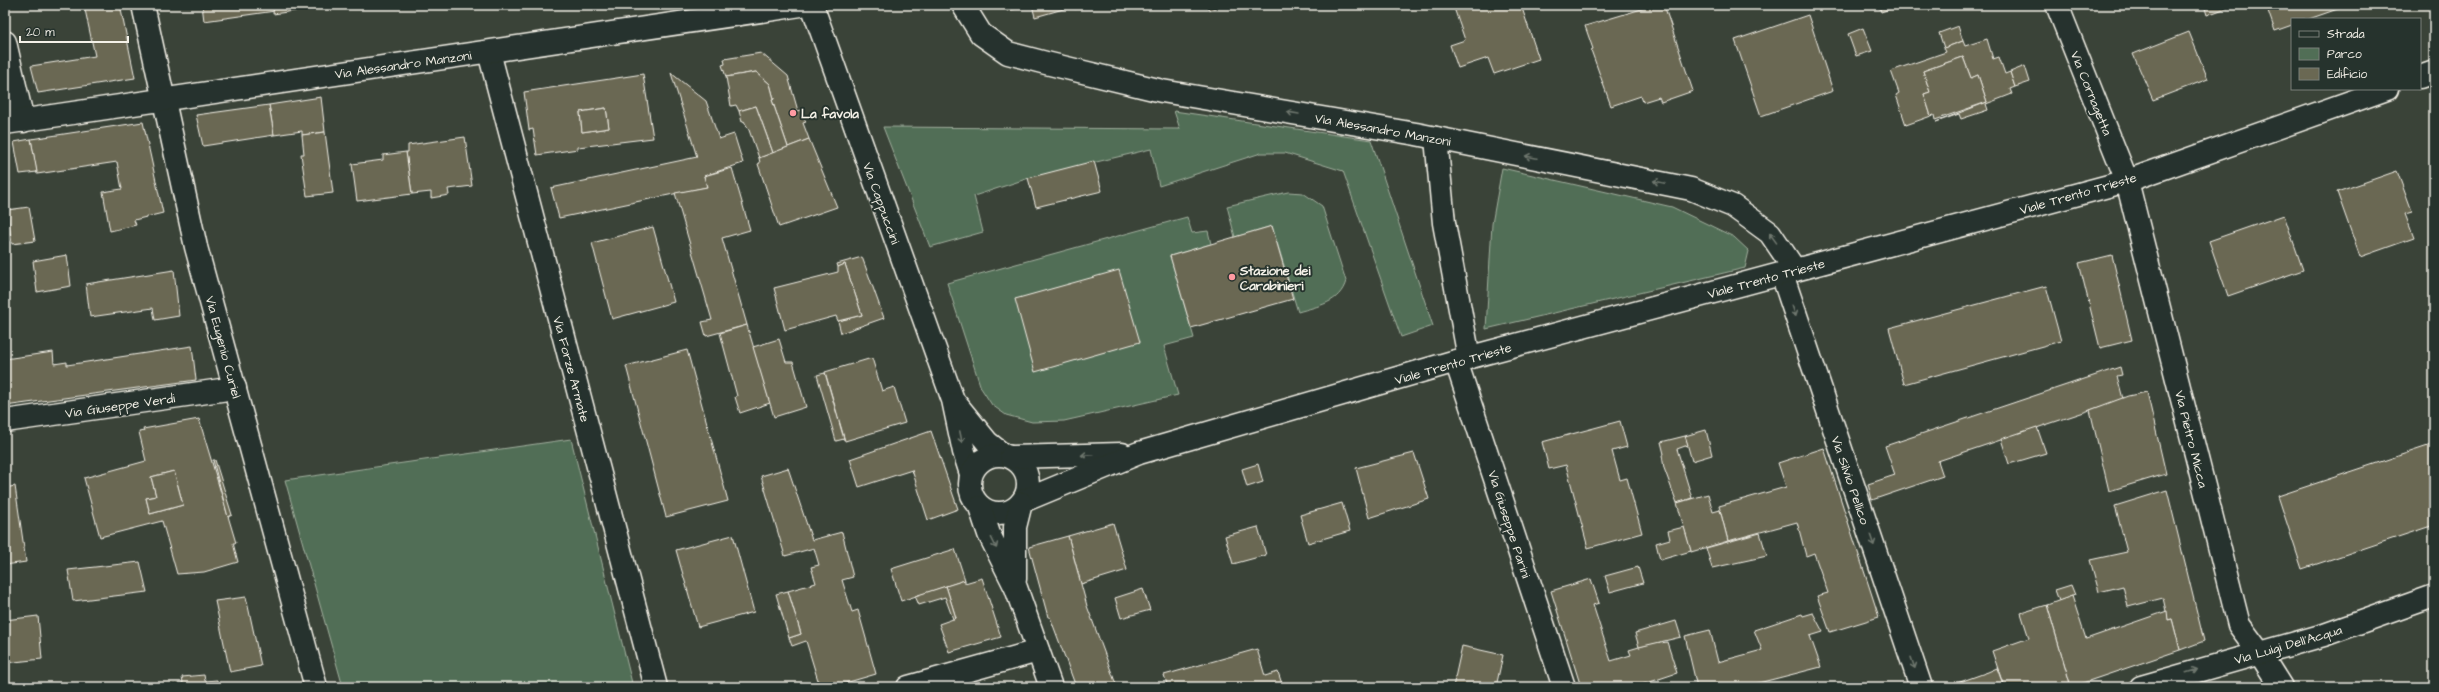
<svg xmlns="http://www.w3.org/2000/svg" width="2439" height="692" viewBox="0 0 2439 692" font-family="'Architects Daughter',sans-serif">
  <rect width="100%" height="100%" fill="#3a4338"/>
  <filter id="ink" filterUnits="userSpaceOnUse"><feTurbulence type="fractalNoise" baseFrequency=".025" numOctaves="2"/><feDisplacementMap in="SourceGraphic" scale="8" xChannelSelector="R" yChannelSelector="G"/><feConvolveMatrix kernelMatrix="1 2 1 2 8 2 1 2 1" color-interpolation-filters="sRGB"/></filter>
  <g filter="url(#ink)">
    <!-- green -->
    <g fill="#516e56" stroke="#a2b09f">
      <polygon points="1174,111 1371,140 1433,326 1401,337 1343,171 1285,153 1261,153 1159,186 1151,149 1029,178 974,196 983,232 930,247 883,127 1180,129"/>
      <polygon points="1502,168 1672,207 1734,237 1749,251 1745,268 1486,329 1492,224"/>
      <path d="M1288,192L1303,193L1322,206L1346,281C1340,303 1318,306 1298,312L1272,226L1235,237L1227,206Z"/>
      <polygon points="1187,217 1192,233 1208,231 1211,244 1170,256 1194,338 1164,346 1178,395 1064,421 1032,422 1006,415 992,405 981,388 947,283"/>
      <polygon points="571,439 633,687 343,687 285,480"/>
    </g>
    <!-- building -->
    <g fill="#6a6853" stroke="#f4f1e8" fill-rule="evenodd">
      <polygon points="84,5 120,5 135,78 38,93 31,66 95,56"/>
      <polygon points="202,5 274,5 275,11 204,21"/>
      <polygon points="274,5 337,5 273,14"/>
      <polygon points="1006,5 1028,5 1007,11"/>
      <polygon points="1032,5 1077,5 1078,8 1075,9 1074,6 1035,17"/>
      <polygon points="1207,5 1225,5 1209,10"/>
      <polygon points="1453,5 1521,5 1539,59 1494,74 1488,58 1458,68 1450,45 1465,40"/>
      <polygon points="1655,5 1664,5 1693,91 1661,102 1659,97 1643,102 1641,96 1611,106 1591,50 1593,49 1585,26"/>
      <polygon points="1879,5 1902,5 1881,12"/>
      <polygon points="2204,5 2235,5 2207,15"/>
      <polygon points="2266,5 2349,5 2309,19 2292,19 2292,25 2275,31"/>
      <polygon points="1808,15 1833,91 1761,116 1735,40"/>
      <polygon points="1958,26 1963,41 1944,48 1939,33"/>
      <polygon points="1863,28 1872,51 1856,56 1848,34"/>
      <polygon points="2189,32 2208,79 2153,100 2133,54"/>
      <polygon points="1987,39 1993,59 1999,57 2005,74 2010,72 2015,87 2010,89 2012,94 1986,104 1988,110 1961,119 1959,114 1936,122 1987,102 1978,75 1971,78 1963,57 1923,71 1930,92 1924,94 1931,116 1906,125 1896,95 1899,93 1891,71 1946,52 1944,48 1963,41 1965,46"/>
      <polygon points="761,53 788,76 798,111 801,110 806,122 803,123 809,139 788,147 772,100 774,99 770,84 756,72 726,77 722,65 725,64 724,59"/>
      <polygon points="1963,57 1971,78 1978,75 1987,102 1935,120 1934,115 1931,116 1924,94 1930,92 1923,71"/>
      <polygon points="2025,66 2030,82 2015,87 2010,72"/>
      <polygon points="756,72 770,84 774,99 772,100 788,147 773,153 756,106 739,111 736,105 731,106 726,77"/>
      <polygon points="671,73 706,101 719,139 734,134 743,163 704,176 707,187 559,218 551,188 697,157"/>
      <path d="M643,74L653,138L578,147V149L537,155L533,129L529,130L524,92ZM606,108L609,128L582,132L580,112Z"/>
      <polygon points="321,97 325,132 302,135 302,131 274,135 269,105"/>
      <polygon points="269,105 274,135 203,146 196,115"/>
      <polygon points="756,106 773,153 759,158 749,130 744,121 742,122 739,111"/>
      <polygon points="606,108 609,128 582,132 580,112"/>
      <polygon points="143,122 163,213 134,220 136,225 110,231 103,192 122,189 117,162 37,174 31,139"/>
      <polygon points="325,132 333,193 307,196 301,154 304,154 302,135"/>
      <polygon points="465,137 472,186 448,189 449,195 431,198 431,192 412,194 406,152 408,152 408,145"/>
      <polygon points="31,139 37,172 20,174 14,142"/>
      <polygon points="809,139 837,207 779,227 758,164 760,163 759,158"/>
      <polygon points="406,152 412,194 357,201 352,164 383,160 383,155"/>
      <polygon points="1094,161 1102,191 1036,207 1028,178"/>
      <polygon points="732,168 750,230 722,238 747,325 706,336 702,322 712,320 675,193 707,187 704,176"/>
      <polygon points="2397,171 2412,212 2405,214 2414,238 2360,257 2337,192"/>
      <polygon points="29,207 35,241 12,244 7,210"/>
      <polygon points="2284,215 2303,270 2228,296 2209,241"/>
      <polygon points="1272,226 1293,299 1191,328 1170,256"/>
      <polygon points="653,227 674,302 612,319 592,243"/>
      <polygon points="67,255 71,286 37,292 33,261"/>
      <polygon points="2112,255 2132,340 2100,348 2079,263"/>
      <polygon points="862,257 884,318 841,333 838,321 862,315 845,264 838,267 837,264"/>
      <polygon points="845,264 862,315 838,321 836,316 785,330 774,288 838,272 838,267"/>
      <polygon points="174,270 179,316 155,320 153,308 90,317 86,284"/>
      <polygon points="1119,270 1140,342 1035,372 1015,299"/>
      <polygon points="2046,286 2061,341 1904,384 1889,328"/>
      <polygon points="747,325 770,403 740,413 735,397 737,396 720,333"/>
      <polygon points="779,339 786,362 793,362 806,407 774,417 753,347"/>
      <polygon points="192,346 196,380 5,406 5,359 53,352 54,364 67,362 67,365"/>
      <polygon points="687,350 728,501 666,517 626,366"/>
      <polygon points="872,358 882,391 894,387 905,423 845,441 825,372"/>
      <polygon points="2120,367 2122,375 2117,376 2123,399 1938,461 1943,476 1872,500 1868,484 1895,475 1885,446"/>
      <polygon points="825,373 844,439 836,441 817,375"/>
      <polygon points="2147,392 2166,474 2109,491 2090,410 2128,396"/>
      <path d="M199,419L236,543H233L238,562L204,572L177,574L162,521L100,537L84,478L146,461L139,432L144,431L143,429ZM174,471L183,505L150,514L146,498L156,496L151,477Z"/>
      <polygon points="1620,421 1627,447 1612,451 1620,480 1627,478 1642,533 1588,548 1566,465 1549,469 1542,442"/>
      <polygon points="2037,427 2046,453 2009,464 2001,439"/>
      <polygon points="1706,430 1712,455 1692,461 1685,436"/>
      <polygon points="931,431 958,509 928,520 912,470 859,487 850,459"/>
      <polygon points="1685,436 1688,445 1677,449 1692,498 1677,503 1664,468 1662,455 1664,454 1661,442"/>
      <polygon points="2434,444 2434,525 2302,569 2278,496"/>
      <polygon points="1824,448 1879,617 1830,632 1817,596 1828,593 1814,553 1806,556 1797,522 1728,541 1719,506 1786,487 1778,463"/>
      <polygon points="1414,453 1429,499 1369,518 1356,468"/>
      <polygon points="213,460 215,460 232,515 228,517"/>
      <polygon points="1258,464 1263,482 1247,487 1242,469"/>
      <polygon points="788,468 812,540 842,532 853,577 842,580 852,612 858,610 876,674 832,687 820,687 806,641 792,646 789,638 801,634 788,591 816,583 811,567 819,565 814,548 785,556 761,476"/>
      <polygon points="174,471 183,505 150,514 146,498 156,496 151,477"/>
      <polygon points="15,486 26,562 5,565 5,488"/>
      <polygon points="2167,490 2204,641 2180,650 2172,619 2168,620 2163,598 2128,607 2123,586 2099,592 2090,560 2127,552 2115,506"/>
      <polygon points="1708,494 1713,512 1720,510 1728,541 1691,552 1677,503"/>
      <polygon points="1342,503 1350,531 1308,543 1300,515"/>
      <polygon points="1113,523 1127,570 1081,584 1068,536"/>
      <polygon points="1258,527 1266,555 1233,564 1225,536"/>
      <polygon points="1684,527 1691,551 1660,560 1656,543 1670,539 1668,531"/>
      <polygon points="1760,533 1767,556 1712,568 1706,548"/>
      <polygon points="733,535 754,612 698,627 676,550"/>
      <polygon points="1068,536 1087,606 1117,687 1076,687 1050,617 1048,617 1029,547"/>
      <polygon points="955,549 965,580 901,601 891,569"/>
      <polygon points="140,562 147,592 73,601 68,570"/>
      <polygon points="1638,567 1643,583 1610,592 1605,576"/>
      <polygon points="982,578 1001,637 949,652 939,624 956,618 946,586 965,580 965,583"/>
      <polygon points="1591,579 1599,603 1593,605 1611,661 1631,655 1629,650 1659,641 1660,643 1667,642 1677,673 1635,687 1581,687 1551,591"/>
      <polygon points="2071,585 2075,595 2059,601 2055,590"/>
      <polygon points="946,586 956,618 953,619 945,597 919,605 915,596"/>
      <polygon points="1143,589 1150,610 1121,618 1115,598"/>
      <polygon points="788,591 801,634 789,638 776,594"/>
      <polygon points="2072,596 2086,639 2167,611 2168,620 2172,619 2180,650 2071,687 2047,605"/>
      <polygon points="246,597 261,666 230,672 215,601"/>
      <polygon points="2047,605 2071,687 2004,687 1992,651 2029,638 2021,613"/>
      <polygon points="1813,613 1823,632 1810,636 1821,667 1743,687 1697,687 1685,636 1710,630 1718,662 1762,650 1754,630 1802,614 1803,616"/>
      <polygon points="38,616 42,659 5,663 5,620"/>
      <polygon points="1676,621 1681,637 1639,647 1635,633"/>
      <polygon points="1462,646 1503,655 1496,687 1453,687"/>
      <polygon points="1257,649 1265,676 1278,672 1283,687 1242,687 1242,684 1228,687 1168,687 1164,675"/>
      <polygon points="1997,668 2004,687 1946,687 1988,672"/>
      <polygon points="204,675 205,681 217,680 218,687 164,687 183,683 182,677"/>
    </g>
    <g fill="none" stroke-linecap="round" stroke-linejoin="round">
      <defs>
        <g id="minor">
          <polyline points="143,5 196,247 316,687"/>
          <polyline points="812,5 953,400 964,452 971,474"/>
          <polyline points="963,5 981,34 1008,53 1046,63 1162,91 1416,134 1691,189 1733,206 1770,233 1795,270"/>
          <polyline points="2057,5 2127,181 2239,625 2259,652 2281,687"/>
          <polyline points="5,42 23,121"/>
          <polyline points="489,52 656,687"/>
          <polyline points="2420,77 2434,72"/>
          <polyline points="5,123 801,5"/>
          <polyline points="1436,138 1444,223 1469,358"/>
          <polyline points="1782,274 1921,687"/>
          <polyline points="1456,361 1564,687"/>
          <polyline points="956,404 987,442 1002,454"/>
          <polyline points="5,421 235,388"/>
          <circle cx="999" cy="484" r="29"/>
          <polyline points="1011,457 1122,454"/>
          <polyline points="1023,501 1139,453 1456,361 2127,181 2387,89"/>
          <polyline points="980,507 989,534 1016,588 1051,687"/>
          <polyline points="1015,579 1015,527 1021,503"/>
          <polyline points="908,687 1038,651"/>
          <polyline points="2141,687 2324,635 2434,596"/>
        </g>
      </defs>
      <!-- minor casing -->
      <use href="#minor" stroke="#f4f1e8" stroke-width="25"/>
      <!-- minor -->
      <use href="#minor" stroke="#26332d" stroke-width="22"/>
    </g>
    <!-- one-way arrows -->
    <defs><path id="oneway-shaft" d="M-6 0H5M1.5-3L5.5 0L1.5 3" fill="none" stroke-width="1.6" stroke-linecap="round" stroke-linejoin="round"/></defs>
    <g stroke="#6e766e">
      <use href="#oneway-shaft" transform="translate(1293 113) rotate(-170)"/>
      <use href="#oneway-shaft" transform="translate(1531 157) rotate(-168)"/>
      <use href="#oneway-shaft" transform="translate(1659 182) rotate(-168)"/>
      <use href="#oneway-shaft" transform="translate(1773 238) rotate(-126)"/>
      <use href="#oneway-shaft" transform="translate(1794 311) rotate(71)"/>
      <use href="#oneway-shaft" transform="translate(961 437) rotate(78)"/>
      <use href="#oneway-shaft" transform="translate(1087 455) rotate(177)"/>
      <use href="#oneway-shaft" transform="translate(1872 540) rotate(71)"/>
      <use href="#oneway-shaft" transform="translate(994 543) rotate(64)"/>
      <use href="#oneway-shaft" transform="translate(1913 663) rotate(71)"/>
      <use href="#oneway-shaft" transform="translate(2192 671) rotate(-16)"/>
    </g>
  </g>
  <!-- markers -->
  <g fill="#ff9aa2" stroke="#26332d" stroke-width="1.5">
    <circle cx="793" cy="113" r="4"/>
    <circle cx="1232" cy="277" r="4"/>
  </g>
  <g text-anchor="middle" stroke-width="4" stroke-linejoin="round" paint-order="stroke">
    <!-- street labels -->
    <g font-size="13" fill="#f4f1e8" stroke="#26332d">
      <text transform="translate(403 64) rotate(-8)" y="5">Via Alessandro Manzoni</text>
      <text transform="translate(2092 93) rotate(68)" y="5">Via Cornagetta</text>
      <text transform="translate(1383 129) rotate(10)" y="5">Via Alessandro Manzoni</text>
      <text transform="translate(2078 193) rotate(-16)" y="5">Viale Trento Trieste</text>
      <text transform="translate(882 203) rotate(70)" y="5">Via Cappuccini</text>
      <text transform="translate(1766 278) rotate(-15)" y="5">Viale Trento Trieste</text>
      <text transform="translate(224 347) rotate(75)" y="5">Via Eugenio Curiel</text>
      <text transform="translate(1453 363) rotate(-16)" y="5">Viale Trento Trieste</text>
      <text transform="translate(572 369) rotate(75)" y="5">Via Forze Armate</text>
      <text transform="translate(120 405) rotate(-8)" y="5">Via Giuseppe Verdi</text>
      <text transform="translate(2192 439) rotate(76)" y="5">Via Pietro Micca</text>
      <text transform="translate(1851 480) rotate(71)" y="5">Via Silvio Pellico</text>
      <text transform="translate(1510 524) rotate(72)" y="5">Via Giuseppe Parini</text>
      <text transform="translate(2288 644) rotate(-16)" y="5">Via Luigi Dell'Acqua</text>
    </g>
    <!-- poi labels -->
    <g font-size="13" font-weight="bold" fill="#f4f1e8" stroke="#26332d" text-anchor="start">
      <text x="801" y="118">La favola</text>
      <text x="1240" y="275">Stazione dei<tspan x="1240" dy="15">Carabinieri</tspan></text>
    </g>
  </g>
  <!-- margin -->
  <rect width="2439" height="692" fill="none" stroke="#26332d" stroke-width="20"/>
  <rect x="10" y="10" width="2419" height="672" fill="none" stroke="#f4f1e8" stroke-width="1.5" filter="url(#ink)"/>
  <!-- legend -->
  <rect x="2291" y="18" width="130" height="72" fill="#26332d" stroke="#787f78"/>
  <rect x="2299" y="31" width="20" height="6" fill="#26332d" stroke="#787f78"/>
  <text x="2327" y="38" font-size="12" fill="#f4f1e8">Strada</text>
  <rect x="2299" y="48" width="20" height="12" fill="#516e56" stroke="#787f78"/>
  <text x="2327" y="58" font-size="12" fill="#f4f1e8">Parco</text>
  <rect x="2299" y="68" width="20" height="12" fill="#6a6853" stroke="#787f78"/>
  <text x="2327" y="78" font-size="12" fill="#f4f1e8">Edificio</text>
  <!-- scale -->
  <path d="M20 36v6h108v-6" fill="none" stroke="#f4f1e8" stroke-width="2"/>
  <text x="26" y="36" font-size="12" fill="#f4f1e8" stroke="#26332d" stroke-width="3" paint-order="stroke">20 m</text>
</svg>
